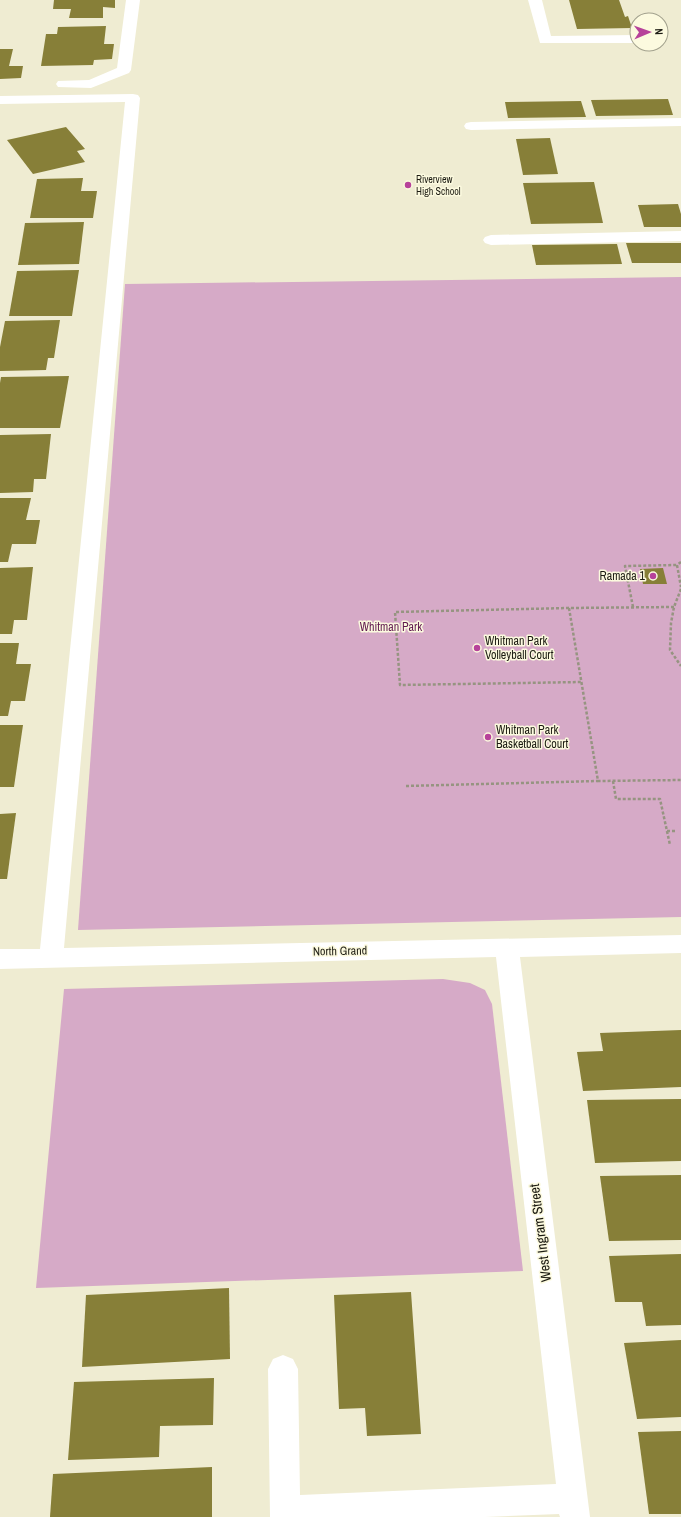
<svg xmlns="http://www.w3.org/2000/svg" width="681" height="1517" viewBox="0 0 681 1517" font-family="'Archivo Narrow',sans-serif">
  <rect width="100%" height="100%" fill="#efecd2"/>
  <!-- green -->
  <g fill="#d6aac7">
    <polygon points="681,277 681,917 78,930 125,284"/>
    <polygon points="443,979 470,983 485,990 492,1004 523,1271 36,1288 64,989"/>
  </g>
  <!-- building -->
  <g fill="#877f38">
    <polygon points="54,0 115,0 115,8 103,7 103,18 69,18 71,9 53,9"/>
    <polygon points="569,0 619,0 625,17 628,16 632,28 577,29"/>
    <polygon points="106,26 104,44 114,44 112,59 94,60 93,65 41,66 46,34 57,34 58,27"/>
    <polygon points="0,49 13,49 9,66 23,66 21,78 0,79"/>
    <polygon points="668,99 673,115 596,116 591,100"/>
    <polygon points="581,101 586,117 508,118 505,102"/>
    <polygon points="66,127 85,149 77,151 85,162 33,174 7,140"/>
    <polygon points="550,138 558,174 523,175 516,139"/>
    <polygon points="83,178 81,191 97,191 93,218 30,218 37,179"/>
    <polygon points="594,182 603,223 531,224 523,183"/>
    <polygon points="678,204 681,214 681,227 644,227 638,205"/>
    <polygon points="84,222 79,264 18,265 25,223"/>
    <polygon points="626,243 681,243 681,263 632,263"/>
    <polygon points="617,244 622,264 536,265 532,245"/>
    <polygon points="79,270 72,316 9,316 17,271"/>
    <polygon points="60,320 54,358 48,358 46,370 0,371 0,347 5,321"/>
    <polygon points="69,376 60,428 0,428 0,383 1,377"/>
    <polygon points="51,434 46,479 34,479 33,492 0,493 0,435"/>
    <polygon points="0,498 31,498 26,520 40,520 36,544 12,544 8,562 0,562"/>
    <polygon points="33,567 27,620 14,620 12,634 0,634 0,568"/>
    <polygon points="663,568 667,584 643,584 640,569"/>
    <polygon points="0,643 19,643 16,664 31,664 25,701 11,701 8,716 0,716"/>
    <polygon points="0,725 23,725 14,787 0,787"/>
    <polygon points="16,813 7,879 0,879 0,814"/>
    <polygon points="681,1030 681,1087 583,1091 577,1052 603,1051 600,1033"/>
    <polygon points="681,1099 681,1161 595,1163 587,1100"/>
    <polygon points="681,1175 681,1240 609,1241 600,1176"/>
    <polygon points="681,1254 681,1325 646,1326 642,1302 615,1302 609,1256"/>
    <polygon points="229,1288 230,1359 82,1367 86,1295"/>
    <polygon points="411,1292 421,1434 367,1436 365,1408 339,1409 334,1295"/>
    <polygon points="681,1340 681,1417 637,1419 624,1343"/>
    <polygon points="214,1378 213,1425 160,1426 159,1457 68,1460 74,1382"/>
    <polygon points="681,1431 681,1514 649,1514 638,1432"/>
    <polygon points="212,1467 212,1517 50,1517 53,1474"/>
  </g>
  <g fill="none" stroke-linecap="round" stroke-linejoin="round">
    <!-- path -->
    <g stroke="#969481" stroke-width="2.5" stroke-dasharray="3 2" stroke-linecap="butt">
      <polyline points="681,562 677,565 681,587"/>
      <polyline points="681,589 674,607 671,623 670,650 681,666"/>
      <polyline points="633,607 625,566 677,565"/>
      <polyline points="674,607 569,608 598,781 681,780"/>
      <polyline points="569,608 395,612 400,685 581,682"/>
      <polyline points="613,781 616,799 660,799 670,845"/>
      <polyline points="406,786 598,781"/>
      <polyline points="667,831 675,831"/>
    </g>
    <!-- minor -->
    <g fill="#fff" fill-rule="evenodd">
      <polygon points="126,0 140,0 131,70 129,73 91,88 58,87 56,84 58,81 89,80 117,68"/>
      <polygon points="528,0 542,0 551,36 637,35 637,43 540,43"/>
      <polygon points="133,94 138,95 140,98 64,948 681,935 681,953 520,957 590,1517 560,1517 559,1514 485,1517 270,1517 268,1369 273,1359 283,1355 293,1359 298,1369 300,1495 556,1484 496,957 0,969 0,949 40,949 125,102 0,104 0,96"/>
      <polygon points="681,118 681,126 471,130 466,129 464,126 466,123 471,122"/>
      <polygon points="681,231 681,241 491,245 485,243 483,240 485,237 491,235"/>
    </g>
  </g>
  <!-- markers -->
  <g fill="#b7429a" stroke="#fcfadf" stroke-width="1.5">
    <circle cx="408" cy="185" r="4"/>
    <circle cx="653" cy="576" r="4"/>
    <circle cx="477" cy="648" r="4"/>
    <circle cx="488" cy="737" r="4"/>
  </g>
  <g text-anchor="middle" stroke-width="3" stroke-linejoin="round" paint-order="stroke">
    <!-- far-poi labels -->
    <g font-size="10" fill="#1c1b12" stroke="#fcfadf" text-anchor="start">
      <text x="416" y="183">Riverview<tspan x="416" dy="12">High School</tspan></text>
    </g>
    <!-- poi labels -->
    <g font-size="12" fill="#1c1b12" stroke="#fcfadf" text-anchor="start">
      <text x="645" y="580" text-anchor="end">Ramada 1</text>
      <text x="485" y="645">Whitman Park<tspan x="485" dy="14">Volleyball Court</tspan></text>
      <text x="496" y="734">Whitman Park<tspan x="496" dy="14">Basketball Court</tspan></text>
    </g>
    <!-- park labels -->
    <g font-size="12" fill="#60184f" stroke="#fcfadf">
      <text x="391" y="631">Whitman Park</text>
    </g>
    <!-- street labels -->
    <g font-size="12" fill="#1c1b12" stroke="#fcfadf">
      <text transform="translate(340 951) rotate(-1)" y="4">North Grand</text>
    </g>
    <!-- near-street labels -->
    <g font-size="14" fill="#1c1b12" stroke="#fcfadf">
      <text transform="translate(540 1233) rotate(-97)" y="5">West Ingram Street</text>
    </g>
  </g>
  <!-- north arrow -->
  <g transform="translate(649 32) rotate(88)"><circle r="19" fill="#fcfadf" stroke="#a2a18d"/>
  <path d="M0-3L7 15L0 10L-7 15Z" fill="#b7429a"/>
  <text y="-6" font-size="11" font-weight="bold" text-anchor="middle" fill="#1c1b12">N</text>
  </g>
</svg>
